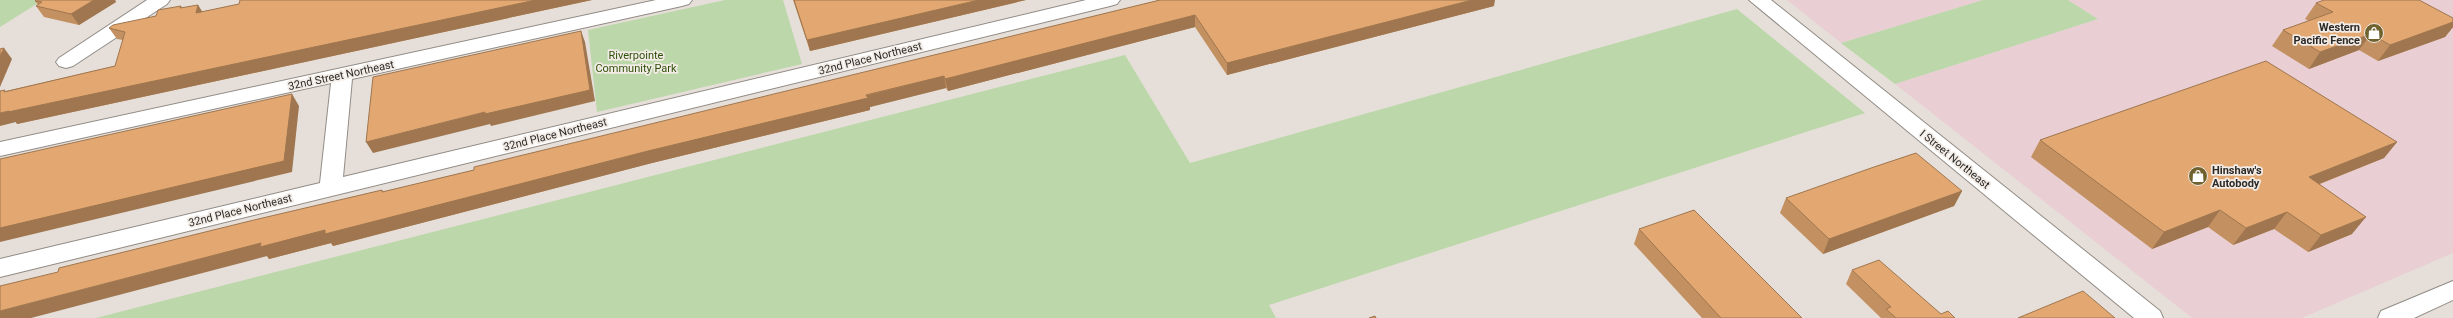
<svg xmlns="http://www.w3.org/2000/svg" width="2453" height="318" viewBox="0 0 2453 318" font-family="Roboto,sans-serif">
  <rect width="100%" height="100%" fill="#e6dfd9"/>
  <!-- commercial -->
  <g fill="#e9cfd4">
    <polygon points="1787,0 1983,0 1841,43"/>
    <polygon points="2068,0 2453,0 2453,253 2302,318 2192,318 1895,84 2098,19"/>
  </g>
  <!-- green -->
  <g fill="#bcd7a9">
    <polygon points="0,0 43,0 0,27"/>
    <polygon points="725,0 783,0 802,64 597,112 588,30"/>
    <polygon points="1983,0 2068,0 2098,19 1895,84 1841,43"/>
    <polygon points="1737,9 1865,113 1269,305 1276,318 96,318 1125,55 1190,163"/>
  </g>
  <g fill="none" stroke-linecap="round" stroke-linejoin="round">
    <defs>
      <g id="minor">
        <polygon points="147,0 170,0 167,4 73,66 66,68 59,66 56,62 59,58"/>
        <polygon points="656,0 692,0 689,4 682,6 352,79 343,177 1086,0 1120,0 1117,4 1110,6 0,277 0,259 320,183 331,83 0,156 0,142"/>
        <polygon points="2453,281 2453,300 2414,318 2378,318 2381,311"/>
      </g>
      <polygon id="tertiary" points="1749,0 1771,0 2160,311 2163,318 2134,318"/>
    </defs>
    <!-- minor casing -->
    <use href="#minor" stroke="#918b85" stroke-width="2"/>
    <!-- tertiary casing -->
    <use href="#tertiary" stroke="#918b85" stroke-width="2"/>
    <!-- minor -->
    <use href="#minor" fill="#fff" fill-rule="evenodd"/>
    <!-- tertiary -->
    <use href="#tertiary" fill="#fff" fill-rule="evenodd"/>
  </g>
  <!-- wall -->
  <g fill="#c39061">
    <polygon points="36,0 115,0 116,2 79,25 44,17 36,6 38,5 35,1"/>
    <polygon points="240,0 592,0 17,124 16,122 6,91 115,66 123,40 117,39 109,28 156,16 181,6 182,8 198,5 202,12 239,4"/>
    <polygon points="793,0 1026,0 810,51"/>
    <polygon points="1160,0 1494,6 1227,75 1195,27 948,91 946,88 870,107 870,110 652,163 333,246 331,243 269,259 267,256 58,272 382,190 383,192 474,170"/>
    <polygon points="2316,3 2453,18 2453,27 2445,37 2378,61 2359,50 2309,69 2272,46 2283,30 2309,21 2305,19"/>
    <polygon points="2040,140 2397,142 2384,158 2320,184 2352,234 2308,252 2274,229 2233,245 2208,227 2152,249 2031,157"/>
    <polygon points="1962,191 1954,206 1823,254 1780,213 1786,198"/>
    <polygon points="1639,229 1802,318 1702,318 1634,244"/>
    <polygon points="1852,270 1941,314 1955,318 1881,318 1846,284"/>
  </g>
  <!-- shaded-wall -->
  <g fill="#9f764f">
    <polygon points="94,0 115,0 116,2 79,25 71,14"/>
    <polygon points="536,0 592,0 17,124 16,122 0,126 0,113"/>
    <polygon points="979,0 1026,0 810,51 807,40"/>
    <polygon points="1472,0 1495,0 1494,6 1227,75 1227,63"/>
    <polygon points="198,5 205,16 196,13"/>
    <polygon points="1195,15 1195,27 948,91 945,79"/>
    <polygon points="2453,22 2453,27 2445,37 2378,61 2390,45"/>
    <polygon points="581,31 585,42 595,101 491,126 490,124 373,153 366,142 485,112"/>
    <polygon points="2371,34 2359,50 2309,69 2320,52"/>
    <polygon points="4,48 12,59 0,87 0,56"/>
    <polygon points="944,76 946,88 870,107 870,110 652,163 333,246 331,243 269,259 267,256 31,318 0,318 0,311 261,243 325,230 648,151"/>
    <polygon points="292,94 299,106 292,172 0,242 0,228"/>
    <polygon points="2397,142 2384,158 2296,193 2309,177"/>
    <polygon points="1962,191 1954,206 1823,254 1829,239"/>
    <polygon points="2220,210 2208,227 2152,249 2164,232"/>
    <polygon points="2287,212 2274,229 2233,245 2246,228"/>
    <polygon points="2366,217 2352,234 2308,252 2321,235"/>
  </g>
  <!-- building -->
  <g fill="#e3a871" stroke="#9f764f">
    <polygon points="36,0 94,0 71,14 36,6 42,2 35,1"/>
    <polygon points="240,0 536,0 8,112 9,111 0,113 0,91 5,90 4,92 115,66 125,32 109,28 113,25 156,16 158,10 181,6 180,8 198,5 196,13 239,4"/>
    <polygon points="794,0 979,0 807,40"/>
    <polygon points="1160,0 1472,0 1227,63 1195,15 945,79 944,76 866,95 868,98 648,151 325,234 325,230 260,247 261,243 0,311 0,286 58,272 59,268 254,220 382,190 382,192 474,170 474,167"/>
    <polygon points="2324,0 2419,0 2453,18 2453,22 2390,45 2371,34 2320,52 2283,30 2333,12 2316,3"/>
    <polygon points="581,31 590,90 485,114 485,112 366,142 373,77"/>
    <polygon points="4,48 0,56 0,49"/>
    <polygon points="2266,61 2397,142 2309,177 2366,217 2321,235 2287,212 2246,228 2220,210 2164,232 2040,140"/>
    <polygon points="292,94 284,161 0,228 0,159"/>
    <polygon points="1916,153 1962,191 1829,239 1786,198 1874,167"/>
    <polygon points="1694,210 1802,318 1721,318 1639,229"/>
    <polygon points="1879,260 1941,314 1948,311 1955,318 1896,318 1886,309 1891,307 1852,270"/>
    <polygon points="2083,291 2115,318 2018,318"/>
    <polygon points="1375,316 1376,318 1369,318"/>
  </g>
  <!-- icons -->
  <defs>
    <symbol id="shop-disc" viewBox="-11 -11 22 22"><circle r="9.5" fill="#6f622f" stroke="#f3ece6"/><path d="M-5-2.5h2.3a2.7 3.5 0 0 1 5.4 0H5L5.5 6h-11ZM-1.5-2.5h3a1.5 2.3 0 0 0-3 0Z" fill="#fff"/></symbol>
  </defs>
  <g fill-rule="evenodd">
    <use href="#shop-disc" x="2363" y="22" width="22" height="22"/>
    <use href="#shop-disc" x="2187" y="165" width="22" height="22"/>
  </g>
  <g text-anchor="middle" stroke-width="3.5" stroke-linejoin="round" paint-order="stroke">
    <!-- poi labels -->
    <g font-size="11" font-weight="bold" fill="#2c2a28" stroke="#f3ece6" text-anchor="end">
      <text x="2360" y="31">Western<tspan x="2360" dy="13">Pacific Fence</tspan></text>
      <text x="2212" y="174" text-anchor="start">Hinshaw's<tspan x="2212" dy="13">Autobody</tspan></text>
    </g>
    <!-- park labels -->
    <g font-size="11" fill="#2e5009" stroke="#f3ece6">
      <text x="636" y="59">Riverpointe<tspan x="636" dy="13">Community Park</tspan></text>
    </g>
    <!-- street labels -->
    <g font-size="11" fill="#2c2a28" stroke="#f3ece6">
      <text transform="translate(870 58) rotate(-14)" y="4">32nd Place Northeast</text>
      <text transform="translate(341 75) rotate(-12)" y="4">32nd Street Northeast</text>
      <text transform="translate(555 134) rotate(-14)" y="4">32nd Place Northeast</text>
      <text transform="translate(1955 159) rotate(39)" y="4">I Street Northeast</text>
      <text transform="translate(240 210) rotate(-14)" y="4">32nd Place Northeast</text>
    </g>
  </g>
</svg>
